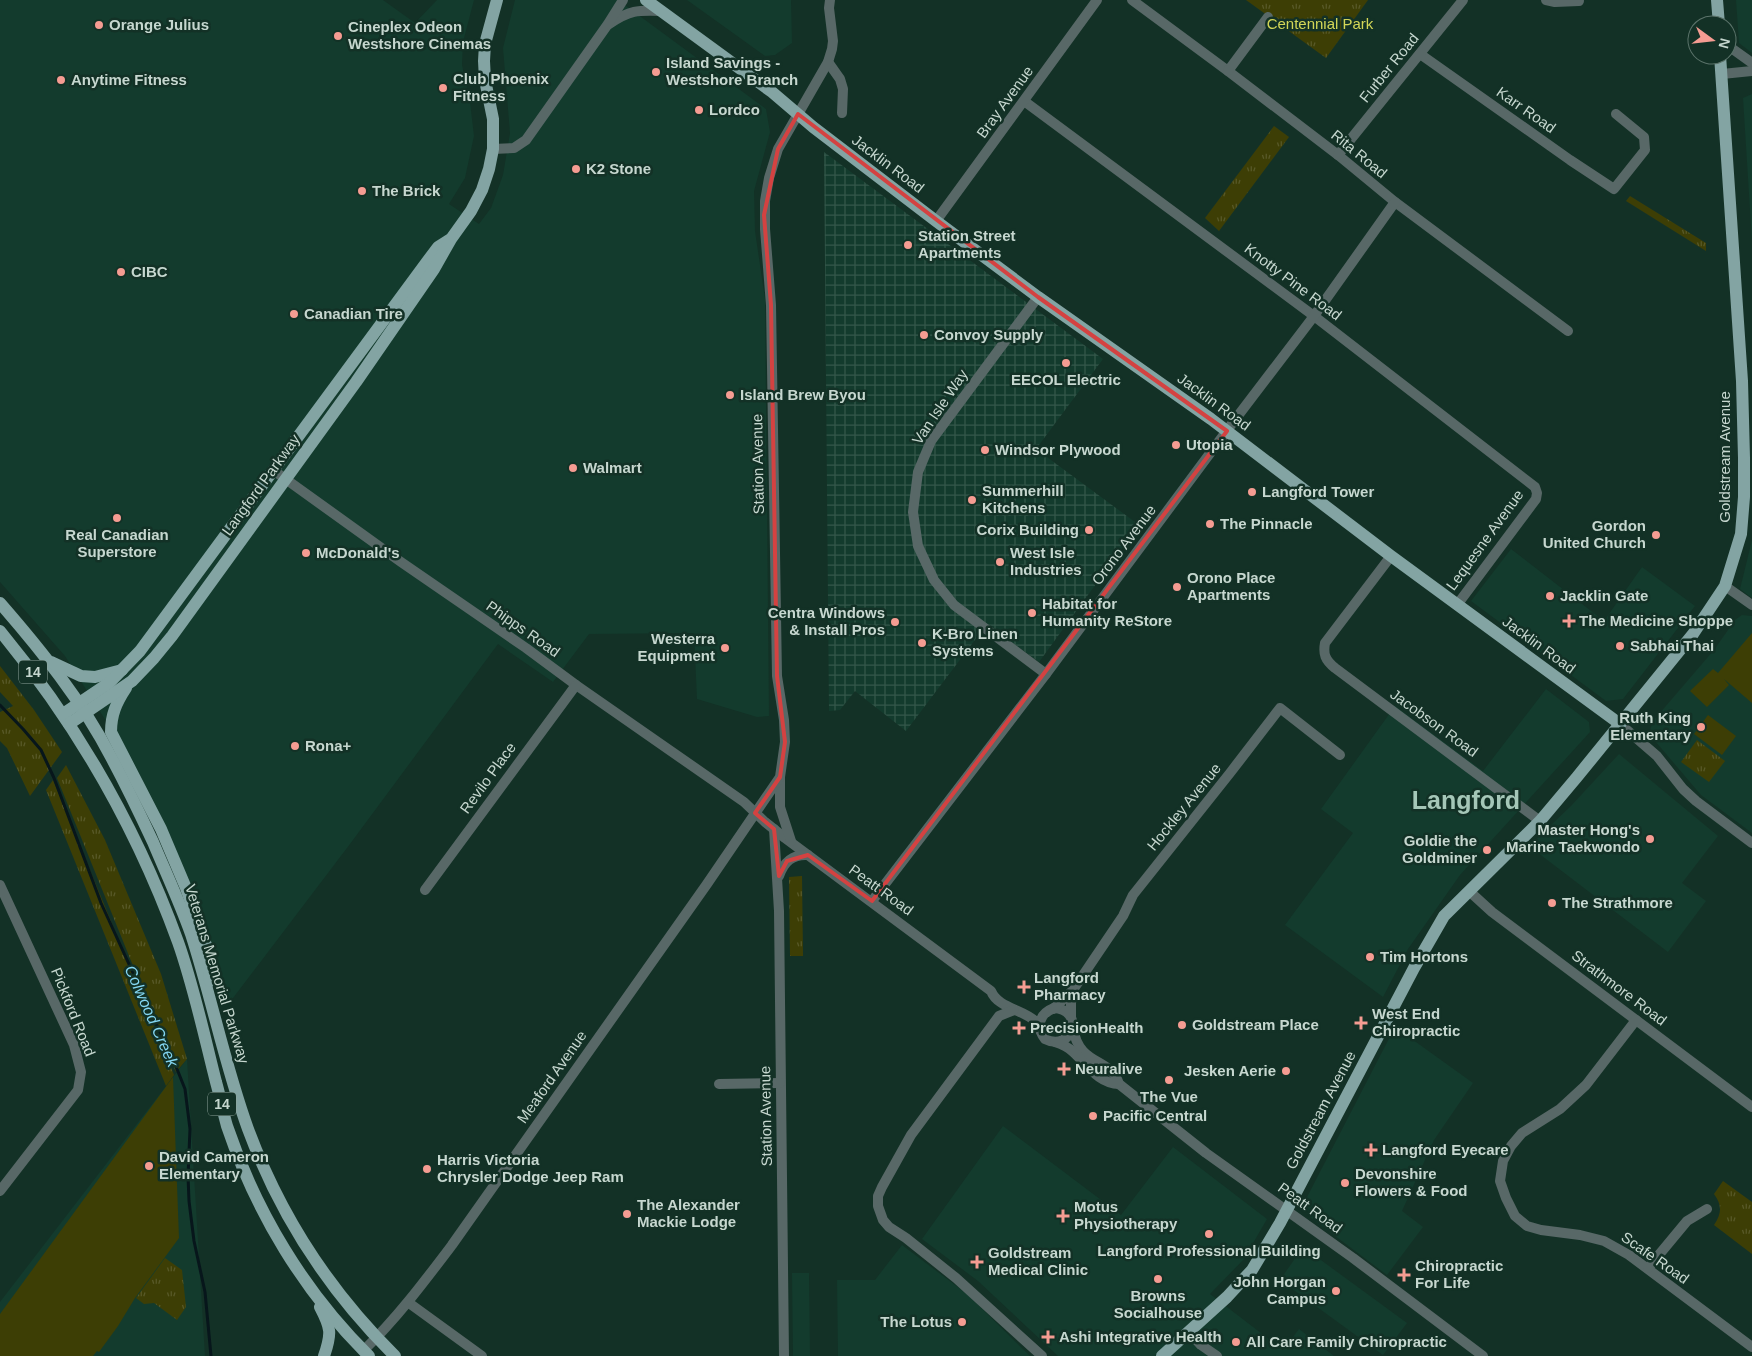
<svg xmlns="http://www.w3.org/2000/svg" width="1752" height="1356" viewBox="0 0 1752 1356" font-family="Helvetica,sans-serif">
  <defs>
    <pattern id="industrial-grid" width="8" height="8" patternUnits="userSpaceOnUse" patternTransform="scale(1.25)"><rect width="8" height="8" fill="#133b2d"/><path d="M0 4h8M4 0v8" fill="none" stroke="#34574a"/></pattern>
    <pattern id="grass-tufts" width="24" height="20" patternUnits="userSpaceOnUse" patternTransform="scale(1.25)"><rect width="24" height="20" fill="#3d3e05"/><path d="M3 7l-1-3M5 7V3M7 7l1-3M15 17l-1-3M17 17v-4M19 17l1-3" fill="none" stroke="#585928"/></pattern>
  </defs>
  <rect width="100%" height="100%" fill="#133126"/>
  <!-- built -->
  <g fill="#133b2d">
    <polygon points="0,0 383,0 415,23 437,0 474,0 463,42 462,65 470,102 474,136 465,178 449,204 479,224 491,208 503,175 510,133 503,48 515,0 618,0 766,109 770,132 754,191 755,231 765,299 769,716 757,717 697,699 694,633 589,634 553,682 498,644 350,844 230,1002 191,884 137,770 65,656 0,582"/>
    <polygon points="687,0 791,0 792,43 775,55 765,56"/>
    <polygon points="1736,0 1752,0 1752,53 1739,43"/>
    <polygon points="1752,94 1752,242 1743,98"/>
    <polygon points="1752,540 1752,598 1740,589"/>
    <polygon points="1511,549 1604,621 1642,567 1695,606 1623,699 1606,701 1471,601"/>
    <polygon points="1742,615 1752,616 1752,833 1701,795 1650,735 1650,730 1653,721 1714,650 1735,620"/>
    <polygon points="1546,689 1589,722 1590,732 1460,875 1408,949 1383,997 1285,925 1353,833 1321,809 1395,706 1483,771"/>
    <polygon points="1619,754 1718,836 1682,883 1706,901 1668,952 1529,846 1571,806"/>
    <polygon points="1395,1027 1473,1083 1434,1140 1402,1211 1423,1227 1387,1275 1310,1217 1306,1199"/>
    <polygon points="187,1059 205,1356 0,1356 0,1302"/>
    <polygon points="1003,1126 1121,1215 1173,1147 1267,1219 1244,1259 1210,1294 1283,1350 1299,1329 1334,1356 1058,1356 978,1281 922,1239"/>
    <polygon points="902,1245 967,1294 1030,1356 838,1356 837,1280 875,1280"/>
    <polygon points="1303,1247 1407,1323 1383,1355 1280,1280"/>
    <polygon points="792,1273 809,1273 810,1356 793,1356"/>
  </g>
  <!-- industrial -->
  <polygon fill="url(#industrial-grid)" points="824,152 1103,359 1036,449 1139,525 1039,662 987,624 906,731 855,691 840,710 829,711"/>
  <!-- grass -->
  <g fill="url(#grass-tufts)">
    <polygon points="1246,0 1368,0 1326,58"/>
    <polygon points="1274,126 1289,137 1219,231 1205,218"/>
    <polygon points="1630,196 1706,243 1706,251 1626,201"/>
    <polygon points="0,666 34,710 62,752 30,796 7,748 0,741 0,712 13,706 0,692"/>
    <polygon points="1697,740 1725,761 1709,782 1681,762"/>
    <polygon points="66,765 105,840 161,974 187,1059 176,1072 57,778"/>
    <polygon points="53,780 174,1075 166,1086 46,790"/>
    <polygon points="802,876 803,956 790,956 789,877"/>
    <path d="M1723,1181L1752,1202V1254L1714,1225C1722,1213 1722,1205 1714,1194Z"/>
    <polygon points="165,1258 182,1270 186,1307 177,1320 154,1303 144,1304 136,1298"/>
  </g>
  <!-- garden -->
  <g fill="#3d3e05">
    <polygon points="1752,633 1752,703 1724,679 1729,685 1707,707 1690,691 1713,669 1718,673"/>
    <polygon points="1708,715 1736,736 1722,755 1694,734"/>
    <polygon points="173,1077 179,1238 135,1298 118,1326 99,1352 97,1351 93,1356 0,1356 0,1314"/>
  </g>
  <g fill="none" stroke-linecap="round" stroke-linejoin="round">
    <!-- stream -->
    <polyline stroke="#07161b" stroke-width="3" points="0,705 23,729 41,750 54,778 101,903 177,1069 185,1089 190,1129 188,1176 189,1201 194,1241 205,1292 211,1356"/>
    <!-- minor -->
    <g stroke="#586867" stroke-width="10">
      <polyline points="1132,0 1228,71 1338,155 1395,202 1568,331"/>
      <polyline points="1546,0 1555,2 1579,1"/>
      <path d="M609,24C630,10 637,10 662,11"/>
      <polyline points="1727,45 1752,63"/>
      <polyline points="1420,54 1570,160 1614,189 1645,150 1644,137 1616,114"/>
      <polyline points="828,62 840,79 843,89 842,113"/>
      <polyline points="1228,71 1268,17"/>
      <polyline points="1722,74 1752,71"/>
      <polyline points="1024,101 1314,316 1535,487 1537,493 1536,499 1457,605"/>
      <polyline points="493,149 514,148 526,140 608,24 623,0"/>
      <polyline points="1338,155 1463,0"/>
      <polyline points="936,221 1097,0"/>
      <polyline points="1038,297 931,441 918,472 913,512 918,546 934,580 954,605 1046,674"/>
      <path d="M273,470L401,562L526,648L576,685L744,802L765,822L785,838L991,991C998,1008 1022,1009 1035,1021C1040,1027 1040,1033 1045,1039C1072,1053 1086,1010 1054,1008C1044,1012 1039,1018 1040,1028"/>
      <path d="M1391,556L1325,643C1323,654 1325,660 1335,668L1540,821"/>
      <polyline points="1725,586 1752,605"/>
      <polyline points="1620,724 1657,756 1683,789 1696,801 1752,843"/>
      <polyline points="780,778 780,807 791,841"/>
      <polyline points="774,829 779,911 784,1356"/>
      <path d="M779,876C784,862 792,854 808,855"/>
      <polyline points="0,885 74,1045 81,1072 78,1090 0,1191"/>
      <polyline points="425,890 576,685"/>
      <polyline points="1469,891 1492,912 1752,1107"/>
      <polyline points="872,901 1046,674 1237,417 1314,316 1395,202"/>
      <polyline points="1053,1009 1073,990 1123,916 1133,895 1230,773 1280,708 1340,755"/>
      <polyline points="1014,1010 999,1016 911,1135 882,1187 878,1196 878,1206 883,1220 889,1227 906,1238 956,1278 1042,1356"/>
      <polyline points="1071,1018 1071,1003 1073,990"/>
      <polyline points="1636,1020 1586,1085 1560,1109 1522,1133 1511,1146 1503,1161 1500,1181 1506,1198 1515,1216 1527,1226 1541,1230 1580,1235 1604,1241 1629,1255 1752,1347"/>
      <path d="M1073,1028C1079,1067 1111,1057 1119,1084L1206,1153L1353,1258L1483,1356"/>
      <path d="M1055,1042C1061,1044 1067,1046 1072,1051C1086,1063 1098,1084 1119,1084"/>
      <polyline points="719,1084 780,1083"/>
      <polyline points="1648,1268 1687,1221 1707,1209"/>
      <polyline points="409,1303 482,1356"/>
      <polyline points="1189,1332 1201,1345 1217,1356"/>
      <path d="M364,1350C397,1318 424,1282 452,1245L707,884L780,777L785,742L784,720L777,676L771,305L765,229V201L769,178L778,149L828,62L832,49L833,41L829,8L830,0"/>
    </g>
    <!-- major -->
    <g stroke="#83a4a3" stroke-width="12">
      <polyline points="646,0 772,92 813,127 936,221 1038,297 1211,419 1391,556 1620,724"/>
      <polyline points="1717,0 1719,25"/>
      <path d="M0,603C41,650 82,701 111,757C126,785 140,814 153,842C166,873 180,903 191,934C212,999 225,1066 248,1129C280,1215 330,1292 395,1356"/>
      <path d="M0,631C77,724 137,829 178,942C194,987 204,1035 216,1082C220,1096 223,1112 227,1126C256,1212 304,1292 369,1356"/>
      <polyline points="51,662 81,676 95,677 122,670"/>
      <path d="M126,688C116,703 111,715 111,732L161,829L186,888L207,948L210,981"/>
      <polyline points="63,714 109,683 140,651 426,263 438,247 449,240"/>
      <polyline points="69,724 132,681 154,658 172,636 356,382 434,269 451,239 471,211 482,190 489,169 493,149 493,119 485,80 484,61 485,44 497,0"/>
      <path d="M320,1307C331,1328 332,1333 324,1356"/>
      <polyline points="1162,1356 1227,1297 1252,1270 1280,1223 1414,968 1444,916 1540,821 1577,777 1693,634 1725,586 1741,534 1744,497 1744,458 1742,381 1720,55"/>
    </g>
  </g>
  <!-- marked area -->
  <path fill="none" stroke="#d44241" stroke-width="4" stroke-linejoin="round" d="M798,114L1038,297L1227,431L872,901L808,855L787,861L779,876L774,829L755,813L780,777L785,742L777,676L771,305L764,215L778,149Z"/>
  <!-- markers -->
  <g fill="#f59c92" stroke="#133126" stroke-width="2">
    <circle cx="99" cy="25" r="5"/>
    <circle cx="338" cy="36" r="5"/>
    <circle cx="656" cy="72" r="5"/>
    <circle cx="61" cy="80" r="5"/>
    <circle cx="443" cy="88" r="5"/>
    <circle cx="699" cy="110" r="5"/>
    <circle cx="576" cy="169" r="5"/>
    <circle cx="362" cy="191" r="5"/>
    <circle cx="908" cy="245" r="5"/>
    <circle cx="121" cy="272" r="5"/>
    <circle cx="294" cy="314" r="5"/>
    <circle cx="924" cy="335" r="5"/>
    <circle cx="1066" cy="363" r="5"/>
    <circle cx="730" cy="395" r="5"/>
    <circle cx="1176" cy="445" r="5"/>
    <circle cx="985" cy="450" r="5"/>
    <circle cx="573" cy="468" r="5"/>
    <circle cx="1252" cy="492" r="5"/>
    <circle cx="972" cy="500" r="5"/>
    <circle cx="117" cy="518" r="5"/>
    <circle cx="1210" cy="524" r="5"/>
    <circle cx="1089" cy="530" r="5"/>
    <circle cx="1656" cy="535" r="5"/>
    <circle cx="306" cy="553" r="5"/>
    <circle cx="1000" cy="562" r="5"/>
    <circle cx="1177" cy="587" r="5"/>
    <circle cx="1550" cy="596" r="5"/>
    <circle cx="1032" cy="613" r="5"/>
    <path d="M1566.5 613.5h5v5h5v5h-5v5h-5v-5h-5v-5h5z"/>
    <circle cx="895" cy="622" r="5"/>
    <circle cx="922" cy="643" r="5"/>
    <circle cx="1620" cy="646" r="5"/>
    <circle cx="725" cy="648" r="5"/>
    <circle cx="1701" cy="727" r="5"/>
    <circle cx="295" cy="746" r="5"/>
    <circle cx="1650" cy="839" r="5"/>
    <circle cx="1487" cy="850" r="5"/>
    <circle cx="1552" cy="903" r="5"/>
    <circle cx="1370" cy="957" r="5"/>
    <path d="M1021.5 979.5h5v5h5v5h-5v5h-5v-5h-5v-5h5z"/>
    <path d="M1358.5 1015.5h5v5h5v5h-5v5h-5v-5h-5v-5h5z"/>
    <circle cx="1182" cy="1025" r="5"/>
    <path d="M1016.5 1020.5h5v5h5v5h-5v5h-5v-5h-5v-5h5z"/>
    <path d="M1061.5 1061.5h5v5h5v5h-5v5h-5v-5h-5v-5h5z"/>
    <circle cx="1286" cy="1071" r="5"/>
    <circle cx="1169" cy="1080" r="5"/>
    <circle cx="1093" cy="1116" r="5"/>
    <path d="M1368.5 1142.5h5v5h5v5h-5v5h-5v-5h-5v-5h5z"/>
    <circle cx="149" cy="1166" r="5"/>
    <circle cx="427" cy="1169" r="5"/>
    <circle cx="1345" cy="1183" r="5"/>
    <circle cx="627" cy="1214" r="5"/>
    <path d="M1060.5 1208.5h5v5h5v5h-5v5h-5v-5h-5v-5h5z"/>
    <circle cx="1209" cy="1234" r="5"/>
    <path d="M974.5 1254.5h5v5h5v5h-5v5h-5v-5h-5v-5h5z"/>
    <path d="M1401.5 1267.5h5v5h5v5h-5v5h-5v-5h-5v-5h5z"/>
    <circle cx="1158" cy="1279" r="5"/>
    <circle cx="1336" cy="1291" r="5"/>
    <circle cx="962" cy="1322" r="5"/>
    <path d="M1045.5 1329.5h5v5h5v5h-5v5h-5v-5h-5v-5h5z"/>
    <circle cx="1236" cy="1342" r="5"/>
  </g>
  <g text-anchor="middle" stroke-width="5" stroke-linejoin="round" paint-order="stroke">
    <!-- shield labels -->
    <g fill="#133126" stroke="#90a59c" stroke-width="1">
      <rect x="19" y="660.5" width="28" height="23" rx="4"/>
      <rect x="208" y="1092.5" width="28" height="23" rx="4"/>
    </g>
    <g font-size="14" font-weight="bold" fill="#c6d7cf">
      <text x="33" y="677">14</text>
      <text x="222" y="1109">14</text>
    </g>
    <!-- park labels -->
    <g font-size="15" fill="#d3d657" stroke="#133126">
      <text x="1320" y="29">Centennial Park</text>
    </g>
    <!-- poi labels -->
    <g font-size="15" font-weight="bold" fill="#c6d7cf" stroke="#133126" text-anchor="start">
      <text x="109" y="30">Orange Julius</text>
      <text x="348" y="32">Cineplex Odeon<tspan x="348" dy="17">Westshore Cinemas</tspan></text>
      <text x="666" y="68">Island Savings -<tspan x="666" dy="17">Westshore Branch</tspan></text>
      <text x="453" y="84">Club Phoenix<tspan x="453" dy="17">Fitness</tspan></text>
      <text x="71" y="85">Anytime Fitness</text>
      <text x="709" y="115">Lordco</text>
      <text x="586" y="174">K2 Stone</text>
      <text x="372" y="196">The Brick</text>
      <text x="918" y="241">Station Street<tspan x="918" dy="17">Apartments</tspan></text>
      <text x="131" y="277">CIBC</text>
      <text x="304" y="319">Canadian Tire</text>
      <text x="934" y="340">Convoy Supply</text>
      <text x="1066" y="385" text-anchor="middle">EECOL Electric</text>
      <text x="740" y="400">Island Brew Byou</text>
      <text x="1186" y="450">Utopia</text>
      <text x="995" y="455">Windsor Plywood</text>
      <text x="583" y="473">Walmart</text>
      <text x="982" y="496">Summerhill<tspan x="982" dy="17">Kitchens</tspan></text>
      <text x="1262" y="497">Langford Tower</text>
      <text x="1220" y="529">The Pinnacle</text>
      <text x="1646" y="531" text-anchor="end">Gordon<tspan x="1646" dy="17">United Church</tspan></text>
      <text x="1079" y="535" text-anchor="end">Corix Building</text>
      <text x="117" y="540" text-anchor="middle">Real Canadian<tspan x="117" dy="17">Superstore</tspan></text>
      <text x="316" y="558">McDonald's</text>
      <text x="1010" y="558">West Isle<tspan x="1010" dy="17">Industries</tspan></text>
      <text x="1187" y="583">Orono Place<tspan x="1187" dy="17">Apartments</tspan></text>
      <text x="1560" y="601">Jacklin Gate</text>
      <text x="1042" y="609">Habitat for<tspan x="1042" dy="17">Humanity ReStore</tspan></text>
      <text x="885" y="618" text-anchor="end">Centra Windows<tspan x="885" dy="17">&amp; Install Pros</tspan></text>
      <text x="1579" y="626">The Medicine Shoppe</text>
      <text x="932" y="639">K-Bro Linen<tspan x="932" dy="17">Systems</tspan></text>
      <text x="715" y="644" text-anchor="end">Westerra<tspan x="715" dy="17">Equipment</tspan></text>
      <text x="1630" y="651">Sabhai Thai</text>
      <text x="1691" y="723" text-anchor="end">Ruth King<tspan x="1691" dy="17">Elementary</tspan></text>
      <text x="305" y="751">Rona+</text>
      <text x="1640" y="835" text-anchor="end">Master Hong's<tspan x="1640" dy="17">Marine Taekwondo</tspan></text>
      <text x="1477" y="846" text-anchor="end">Goldie the<tspan x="1477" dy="17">Goldminer</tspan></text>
      <text x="1562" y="908">The Strathmore</text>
      <text x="1380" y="962">Tim Hortons</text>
      <text x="1034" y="983">Langford<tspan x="1034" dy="17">Pharmacy</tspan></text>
      <text x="1372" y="1019">West End<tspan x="1372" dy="17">Chiropractic</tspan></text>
      <text x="1192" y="1030">Goldstream Place</text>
      <text x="1030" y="1033">PrecisionHealth</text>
      <text x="1075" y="1074">Neuralive</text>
      <text x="1276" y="1076" text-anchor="end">Jesken Aerie</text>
      <text x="1169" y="1102" text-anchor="middle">The Vue</text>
      <text x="1103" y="1121">Pacific Central</text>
      <text x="1382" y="1155">Langford Eyecare</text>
      <text x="159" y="1162">David Cameron<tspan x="159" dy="17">Elementary</tspan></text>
      <text x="437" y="1165">Harris Victoria<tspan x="437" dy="17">Chrysler Dodge Jeep Ram</tspan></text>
      <text x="1355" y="1179">Devonshire<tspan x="1355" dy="17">Flowers &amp; Food</tspan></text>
      <text x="637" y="1210">The Alexander<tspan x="637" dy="17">Mackie Lodge</tspan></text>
      <text x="1074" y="1212">Motus<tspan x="1074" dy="17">Physiotherapy</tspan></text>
      <text x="1209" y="1256" text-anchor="middle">Langford Professional Building</text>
      <text x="988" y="1258">Goldstream<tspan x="988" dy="17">Medical Clinic</tspan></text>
      <text x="1415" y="1271">Chiropractic<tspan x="1415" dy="17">For Life</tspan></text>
      <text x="1326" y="1287" text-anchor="end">John Horgan<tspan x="1326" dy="17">Campus</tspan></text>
      <text x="1158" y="1301" text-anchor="middle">Browns<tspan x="1158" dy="17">Socialhouse</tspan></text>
      <text x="952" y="1327" text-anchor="end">The Lotus</text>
      <text x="1059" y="1342">Ashi Integrative Health</text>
      <text x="1246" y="1347">All Care Family Chiropractic</text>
    </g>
    <!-- street labels -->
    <g font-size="15" fill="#c6d7cf" stroke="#133126">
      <text transform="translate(1389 68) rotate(-51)" y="5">Furber Road</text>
      <text transform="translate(1005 102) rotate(-54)" y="5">Bray Avenue</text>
      <text transform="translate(1526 110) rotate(35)" y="5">Karr Road</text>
      <text transform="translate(1359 154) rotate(39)" y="5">Rita Road</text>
      <text transform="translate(888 164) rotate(37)" y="5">Jacklin Road</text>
      <text transform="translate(1293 282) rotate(37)" y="5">Knotty Pine Road</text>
      <text transform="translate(1214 402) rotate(36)" y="5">Jacklin Road</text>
      <text transform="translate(940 407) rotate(-56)" y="5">Van Isle Way</text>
      <text transform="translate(1725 457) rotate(-90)" y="5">Goldstream Avenue</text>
      <text transform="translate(758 464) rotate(-91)" y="5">Station Avenue</text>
      <text transform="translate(261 485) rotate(-54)" y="5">Langford Parkway</text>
      <text transform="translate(1485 540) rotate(-54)" y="5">Lequesne Avenue</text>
      <text transform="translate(1124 545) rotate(-53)" y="5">Orono Avenue</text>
      <text transform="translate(523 629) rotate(35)" y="5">Phipps Road</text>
      <text transform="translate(1539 645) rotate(36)" y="5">Jacklin Road</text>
      <text transform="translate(1434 723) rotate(36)" y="5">Jacobson Road</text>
      <text transform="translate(488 778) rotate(-54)" y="5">Revilo Place</text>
      <text transform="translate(1184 807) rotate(-51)" y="5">Hockley Avenue</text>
      <text transform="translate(881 890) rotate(36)" y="5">Peatt Road</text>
      <text transform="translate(217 974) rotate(73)" y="5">Veterans Memorial Parkway</text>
      <text transform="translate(1619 988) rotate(37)" y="5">Strathmore Road</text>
      <text transform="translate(73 1012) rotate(68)" y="5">Pickford Road</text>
      <text transform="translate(552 1077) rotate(-55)" y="5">Meaford Avenue</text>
      <text transform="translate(1321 1110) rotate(-62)" y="5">Goldstream Avenue</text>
      <text transform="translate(766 1116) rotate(-91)" y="5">Station Avenue</text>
      <text transform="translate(1310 1208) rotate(36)" y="5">Peatt Road</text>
      <text transform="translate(1655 1258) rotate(35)" y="5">Scafe Road</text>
    </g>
    <!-- water labels -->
    <g font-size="16" font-style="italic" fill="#84d6f2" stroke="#133126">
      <text transform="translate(152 1016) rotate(66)" y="6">Colwood Creek</text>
    </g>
    <!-- town labels -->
    <g font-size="25" font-weight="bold" fill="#a5c7b8" stroke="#133126">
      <text x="1466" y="809">Langford</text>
    </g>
  </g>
  <!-- north arrow -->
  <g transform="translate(1712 40) rotate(105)"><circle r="24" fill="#133126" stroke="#5b736a"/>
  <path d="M0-4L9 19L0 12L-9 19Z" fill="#f59c92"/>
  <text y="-8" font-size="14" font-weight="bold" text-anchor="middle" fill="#c6d7cf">N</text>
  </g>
</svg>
